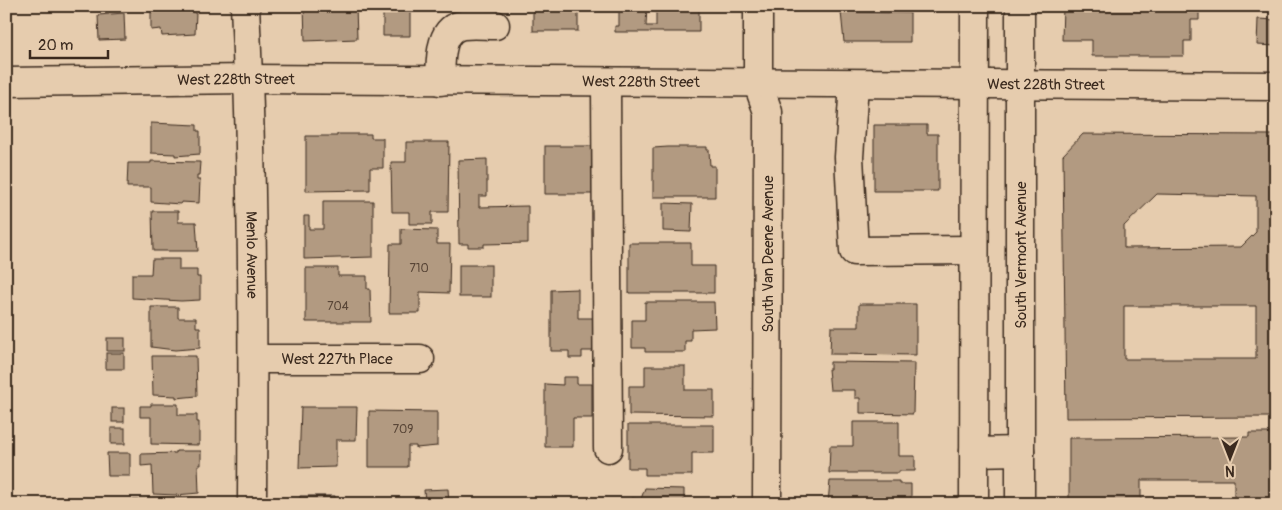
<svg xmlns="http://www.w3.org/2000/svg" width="1282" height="510" viewBox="0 0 1282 510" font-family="Pangolin,sans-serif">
  <rect width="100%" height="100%" fill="#e6ccae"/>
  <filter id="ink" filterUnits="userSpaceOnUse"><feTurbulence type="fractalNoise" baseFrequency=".02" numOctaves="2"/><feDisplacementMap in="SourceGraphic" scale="10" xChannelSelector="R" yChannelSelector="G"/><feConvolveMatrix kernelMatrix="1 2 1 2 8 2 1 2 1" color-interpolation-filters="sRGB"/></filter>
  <g filter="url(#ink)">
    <!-- building -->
    <g fill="#b29a81" stroke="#3b2a1e" fill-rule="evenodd">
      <polygon points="151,6 194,6 194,13 196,13 195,34 162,36 161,29 151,30"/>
      <polygon points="304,6 356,6 357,39 305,41"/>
      <polygon points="387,6 405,6 405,12 410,12 410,36 383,36 383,11 387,11"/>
      <polygon points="450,6 503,6 503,7 471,8 471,14 451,14"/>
      <rect x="533" y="6" width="45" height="25"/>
      <polygon points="619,6 647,6 646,26 656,26 656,6 699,6 699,32 615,32 615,26 619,26"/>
      <polygon points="1063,6 1199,6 1199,20 1191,20 1191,41 1184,41 1184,56 1092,56 1092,40 1062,40"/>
      <polygon points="841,12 910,13 910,42 844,42"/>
      <polygon points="124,13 125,39 99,40 98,15"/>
      <polygon points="1258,19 1276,20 1276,46 1257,45"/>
      <polygon points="151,123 197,125 197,131 200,131 200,154 175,156 175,154 151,153"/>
      <polygon points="874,125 927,125 927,134 938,134 938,191 874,191"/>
      <polygon points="337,134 371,134 371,138 383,138 383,168 370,168 370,190 306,191 306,136 337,136"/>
      <path d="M1083,134L1276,135V421H1271V417L1066,418L1063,155ZM1157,194L1256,196V232L1241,247L1124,248V226ZM1124,306H1256V359H1124Z"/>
      <polygon points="406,142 449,142 448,212 432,212 432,224 409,224 409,212 392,212 391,162 406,162"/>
      <rect x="545" y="146" width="48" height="48"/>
      <polygon points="668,147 707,147 707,150 709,150 710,166 715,166 715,197 653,197 653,148"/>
      <polygon points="487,159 487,196 479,196 479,207 528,206 528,243 484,244 484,247 468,247 468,244 459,244 458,160"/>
      <polygon points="151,161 200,162 199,175 197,175 197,180 200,180 199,203 181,202 181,204 151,202 151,187 127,187 128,163 151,163"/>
      <polygon points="323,201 373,201 373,257 304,259 304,216 309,216 309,229 323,229"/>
      <polygon points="663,203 692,204 691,232 663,231"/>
      <polygon points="152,211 178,211 178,222 196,222 198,251 153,251"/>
      <polygon points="401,229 437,230 437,244 450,244 449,293 420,292 420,313 389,313 390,244 401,244"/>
      <polygon points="629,243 691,243 691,266 714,266 714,293 629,293"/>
      <polygon points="152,259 179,259 179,270 197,270 197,277 200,277 200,300 181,301 132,298 132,274 151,274"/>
      <rect x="459" y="265" width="32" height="32"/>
      <polygon points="306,268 338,268 338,276 367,276 367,289 370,289 371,322 306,322"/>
      <polygon points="578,289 578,318 598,318 598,351 582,351 582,358 569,358 569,351 551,351 551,290"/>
      <polygon points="645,302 714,302 715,328 691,329 691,341 685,341 685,352 645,352 645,348 632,348 632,320 645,320"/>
      <polygon points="859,304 916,304 916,355 830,354 831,327 859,327"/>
      <polygon points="151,307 178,307 178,318 196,318 196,327 200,327 200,348 175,350 151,347"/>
      <rect x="107" y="338" width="18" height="13"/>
      <rect x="106" y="353" width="18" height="16"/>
      <polygon points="152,356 196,356 197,396 176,398 176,396 153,395"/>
      <polygon points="830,362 914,363 913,414 860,413 860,398 855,398 855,390 830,390 828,369 830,369"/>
      <polygon points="645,366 685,366 685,390 714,390 714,416 629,415 629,386 645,386"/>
      <polygon points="563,377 577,377 577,384 592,384 592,418 573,418 573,447 545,447 545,384 563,385"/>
      <polygon points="151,404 178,404 178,415 197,415 197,422 199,422 199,445 151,444 151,417 140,417 140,406 151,406"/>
      <polygon points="301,407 357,407 356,440 336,440 336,467 299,468"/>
      <rect x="112" y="408" width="12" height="14"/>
      <polygon points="369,411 437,412 437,446 416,448 416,446 408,446 408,467 369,467"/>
      <polygon points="853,422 899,422 899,456 915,456 915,471 899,471 899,473 829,473 830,446 853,446"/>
      <polygon points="628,425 714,425 714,453 692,453 692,475 645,475 645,468 628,468"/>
      <rect x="111" y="428" width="14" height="16"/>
      <polygon points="1249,433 1271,433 1271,438 1276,438 1276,504 1234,504 1234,480 1141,480 1141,504 1069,504 1069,438 1249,437"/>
      <polygon points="176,451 201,451 201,465 198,465 199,493 176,495 153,494 152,465 141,466 141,454 176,453"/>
      <polygon points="107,453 130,453 130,476 108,476"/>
      <polygon points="830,481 899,481 899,484 911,484 911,501 899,501 899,504 828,503"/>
      <polygon points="645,488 684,489 684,504 632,504 632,498 641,499"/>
      <polygon points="448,489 449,504 409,504 425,502 424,490"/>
      <polygon points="300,496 335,496 335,502 355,502 355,504 300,504"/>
      <polygon points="176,499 200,499 200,504 152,504 152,501 176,501"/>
      <rect x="132" y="500" width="19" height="4"/>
    </g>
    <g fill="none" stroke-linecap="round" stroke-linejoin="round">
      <defs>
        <g id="minor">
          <path id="s1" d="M245,6C253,172 253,338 252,504"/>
          <polyline points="758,6 758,84 768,112 767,504"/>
          <path d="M440,81C441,63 438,28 463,25C474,24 485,25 495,25"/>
          <path id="s2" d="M6,82L249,79L1276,86"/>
          <polyline points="606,83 608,448"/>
          <polyline points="854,84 849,157 854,251 974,250"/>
          <path id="s3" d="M253,359H420"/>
        </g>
        <g id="major">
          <polyline points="1020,6 1020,504"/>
          <polyline points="974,452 1020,451"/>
          <polyline points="974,504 975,6"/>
        </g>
      </defs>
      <!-- minor casing -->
      <use href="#minor" stroke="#3b2a1e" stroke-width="31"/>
      <!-- major casing -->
      <use href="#major" stroke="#3b2a1e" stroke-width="31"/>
      <!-- minor -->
      <use href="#minor" stroke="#e6ccae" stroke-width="28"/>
      <!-- major -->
      <use href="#major" stroke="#e6ccae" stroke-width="28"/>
    </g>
  </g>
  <g text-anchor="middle" stroke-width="4" stroke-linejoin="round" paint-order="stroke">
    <!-- number labels -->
    <g font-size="12" fill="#594637">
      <text x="419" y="272">710</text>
      <text x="338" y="310">704</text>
      <text x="403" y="433">709</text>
    </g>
    <!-- street labels -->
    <g font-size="15" fill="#3b2a1e" stroke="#e6ccae">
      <text dy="5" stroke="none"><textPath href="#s2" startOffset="230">West 228th Street</textPath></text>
      <text dy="5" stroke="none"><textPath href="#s2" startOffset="635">West 228th Street</textPath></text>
      <text dy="5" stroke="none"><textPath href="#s2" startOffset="1040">West 228th Street</textPath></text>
      <text transform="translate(768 254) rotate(-90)" y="5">South Van Deene Avenue</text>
      <text dy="5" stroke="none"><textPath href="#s1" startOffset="249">Menlo Avenue</textPath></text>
      <text transform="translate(1021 255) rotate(-90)" y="5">South Vermont Avenue</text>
      <text dy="5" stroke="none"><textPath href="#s3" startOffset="84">West 227th Place</textPath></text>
    </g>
  </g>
  <!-- margin -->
  <rect width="1282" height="510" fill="none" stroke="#e6ccae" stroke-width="25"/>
  <rect x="12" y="12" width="1257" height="485" fill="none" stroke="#3b2a1e" stroke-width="2" filter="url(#ink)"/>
  <!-- north arrow -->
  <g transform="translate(1230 458) rotate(180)" stroke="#e6ccae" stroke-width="4" paint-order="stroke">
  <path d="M0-4L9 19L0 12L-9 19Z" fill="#3b2a1e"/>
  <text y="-8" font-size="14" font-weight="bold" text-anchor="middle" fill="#3b2a1e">N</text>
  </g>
  <!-- scale -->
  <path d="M30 50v8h78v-8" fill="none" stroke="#3b2a1e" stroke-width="2.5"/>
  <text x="38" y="50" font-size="15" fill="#3b2a1e" stroke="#e6ccae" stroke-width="4" paint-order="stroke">20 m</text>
</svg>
